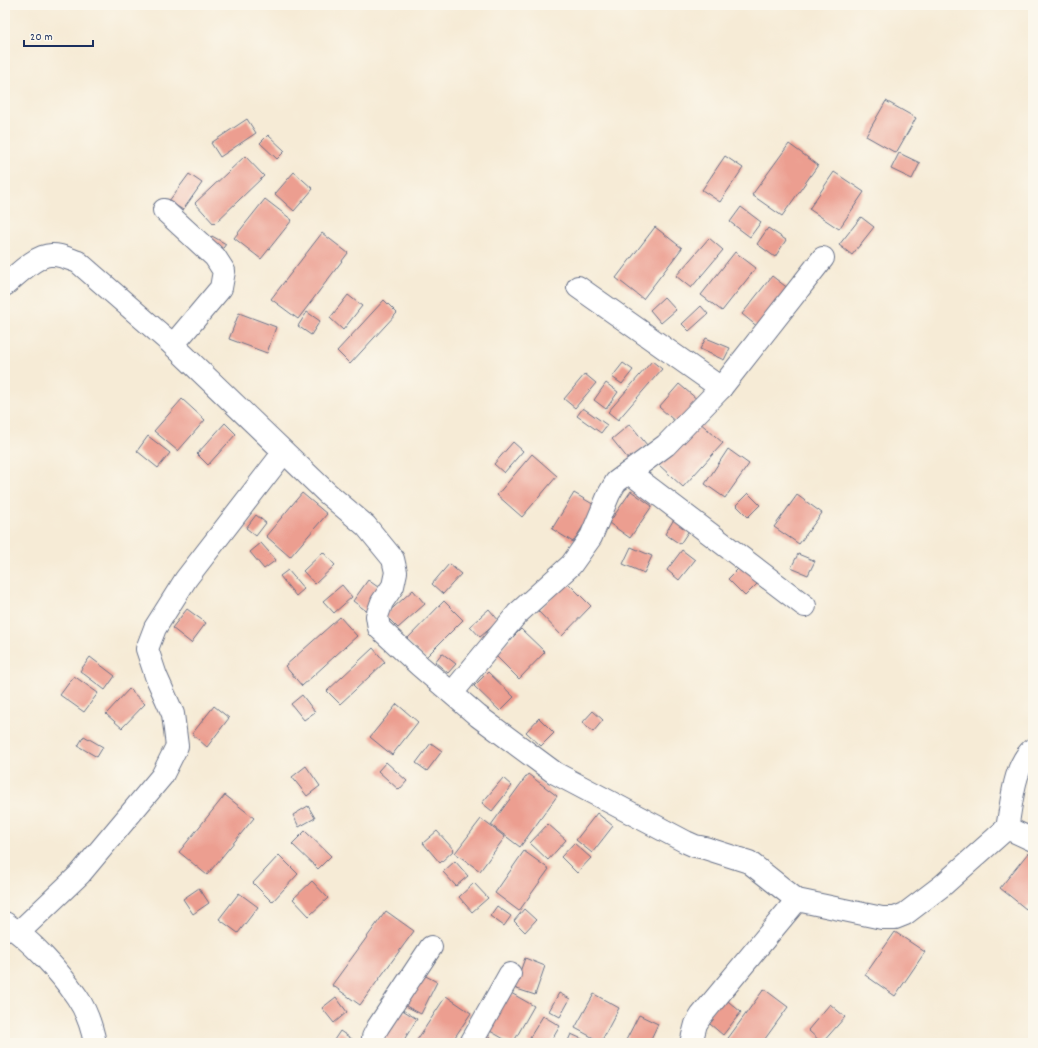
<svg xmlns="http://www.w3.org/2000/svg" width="1038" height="1048" viewBox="0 0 1038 1048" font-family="Dekko,sans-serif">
  <rect width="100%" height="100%" fill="#fbf7ec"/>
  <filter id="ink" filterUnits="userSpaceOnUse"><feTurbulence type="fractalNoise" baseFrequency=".025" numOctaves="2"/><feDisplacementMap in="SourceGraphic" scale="8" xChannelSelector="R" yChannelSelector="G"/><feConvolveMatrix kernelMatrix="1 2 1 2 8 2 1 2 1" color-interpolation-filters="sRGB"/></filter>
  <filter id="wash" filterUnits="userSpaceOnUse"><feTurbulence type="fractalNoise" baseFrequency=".012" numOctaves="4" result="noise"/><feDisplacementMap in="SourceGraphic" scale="16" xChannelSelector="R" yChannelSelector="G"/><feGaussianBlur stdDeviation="0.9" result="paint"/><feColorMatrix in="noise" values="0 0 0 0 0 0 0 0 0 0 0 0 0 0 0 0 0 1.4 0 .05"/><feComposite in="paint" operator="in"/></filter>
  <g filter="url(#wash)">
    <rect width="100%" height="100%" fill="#f6ebd6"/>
    <g id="blocks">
      <!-- building -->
      <g fill="#ec9e90">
        <polygon points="886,101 916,118 896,153 866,136"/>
        <polygon points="247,119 256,133 220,157 211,143"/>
        <polygon points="268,135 285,151 277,159 260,143"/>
        <polygon points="789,144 818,165 782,216 752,195"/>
        <polygon points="899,153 920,163 912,179 891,169"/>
        <polygon points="245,156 264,176 214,224 195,203"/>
        <polygon points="725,156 743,168 720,202 702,190"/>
        <polygon points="294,172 313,189 294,211 275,194"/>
        <polygon points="834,172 864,192 839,229 809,209"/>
        <polygon points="189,174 202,183 183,210 169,201"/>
        <polygon points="265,199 292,220 261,259 234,238"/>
        <polygon points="741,207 761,222 750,237 730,222"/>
        <polygon points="861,217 874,227 852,255 839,245"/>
        <polygon points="655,227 682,248 643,299 616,278"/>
        <polygon points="768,228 786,240 775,257 757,244"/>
        <polygon points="322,233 348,253 298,319 271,299"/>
        <polygon points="212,236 226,244 221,251 208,244"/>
        <polygon points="709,238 723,250 691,288 676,276"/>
        <polygon points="735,252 756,268 722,311 701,295"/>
        <polygon points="772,276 789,289 759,328 742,314"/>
        <polygon points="348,295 362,306 343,330 330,318"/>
        <polygon points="664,297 676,310 661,323 650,310"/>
        <polygon points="384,300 397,313 350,364 337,351"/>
        <polygon points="701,306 708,314 689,331 682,324"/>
        <polygon points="307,312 320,321 311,335 298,326"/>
        <polygon points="239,313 276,327 267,353 229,339"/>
        <polygon points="706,338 730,348 724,360 700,349"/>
        <polygon points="652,361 662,369 618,420 608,412"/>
        <polygon points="623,363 633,370 622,384 612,377"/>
        <polygon points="585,374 596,383 575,408 564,399"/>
        <polygon points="606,383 618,392 606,409 594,400"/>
        <polygon points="679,384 698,400 678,424 659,407"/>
        <polygon points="182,399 205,420 178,451 154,431"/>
        <polygon points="583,408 607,425 601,433 577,416"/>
        <polygon points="698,421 723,443 683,487 659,465"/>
        <polygon points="225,423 236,434 208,465 197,454"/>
        <polygon points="630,424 647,445 629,460 612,439"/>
        <polygon points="148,436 170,453 158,468 137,451"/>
        <polygon points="513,442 523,451 504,473 494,464"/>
        <polygon points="728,449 749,464 725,498 705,484"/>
        <polygon points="532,454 557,476 522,517 497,495"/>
        <polygon points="631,491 652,506 630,538 609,523"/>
        <polygon points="302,493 327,514 290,557 266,536"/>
        <polygon points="574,493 596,506 573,542 552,529"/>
        <polygon points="748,493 760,505 748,517 736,505"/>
        <polygon points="797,495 822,513 799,544 774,527"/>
        <polygon points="256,515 266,523 256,536 246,528"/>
        <polygon points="676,516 692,526 680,544 665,534"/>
        <polygon points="261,543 276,560 264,569 250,552"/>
        <polygon points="631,547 652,556 644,573 623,564"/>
        <polygon points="682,550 695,560 679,580 667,570"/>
        <polygon points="323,552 335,565 315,584 303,571"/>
        <polygon points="798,554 815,561 808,575 791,568"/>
        <polygon points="449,564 461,574 443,594 432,584"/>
        <polygon points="743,564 760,581 745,596 728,579"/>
        <polygon points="288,570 304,589 296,596 280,576"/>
        <polygon points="368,580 385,592 369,613 353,601"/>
        <polygon points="567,582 591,606 562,636 538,611"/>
        <polygon points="342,585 352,597 334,613 323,601"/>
        <polygon points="413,590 425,604 398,628 385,615"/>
        <polygon points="444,601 463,620 425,658 406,640"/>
        <polygon points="187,609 206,623 191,643 172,628"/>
        <polygon points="489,609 499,621 480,637 470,626"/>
        <polygon points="340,617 357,636 302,686 285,666"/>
        <polygon points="521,629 545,652 519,679 495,655"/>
        <polygon points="373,648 385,662 340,704 327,691"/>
        <polygon points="442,653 456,664 448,673 435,662"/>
        <polygon points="90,657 115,676 105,690 80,671"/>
        <polygon points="488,672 514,697 500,711 474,686"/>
        <polygon points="74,676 98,693 84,712 60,695"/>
        <polygon points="129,689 145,704 122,728 106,714"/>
        <polygon points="302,695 315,712 304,720 291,704"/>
        <polygon points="397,704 418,722 392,755 370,737"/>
        <polygon points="214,706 229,718 207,747 192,734"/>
        <polygon points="593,711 603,720 593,732 582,723"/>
        <polygon points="539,718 554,733 541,746 526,732"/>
        <polygon points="84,736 103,747 97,757 78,746"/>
        <polygon points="431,743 442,751 427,771 416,763"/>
        <polygon points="386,762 407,781 399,790 378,771"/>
        <polygon points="306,766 320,786 307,796 292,777"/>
        <polygon points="528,774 557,796 520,847 491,825"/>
        <polygon points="503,778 512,786 492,811 482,803"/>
        <polygon points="225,795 254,818 207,875 179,852"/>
        <polygon points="308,806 315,818 299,827 293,815"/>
        <polygon points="597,813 613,826 592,853 576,840"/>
        <polygon points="481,819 505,837 480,871 455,853"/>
        <polygon points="548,824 566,840 548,860 530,843"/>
        <polygon points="305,831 331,856 318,869 292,844"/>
        <polygon points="437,831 454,850 440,863 423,843"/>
        <polygon points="574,843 591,858 577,873 561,857"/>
        <polygon points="524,851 549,869 519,911 495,893"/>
        <polygon points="1028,853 1033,858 1033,901 1026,909 1000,888"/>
        <polygon points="279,855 298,874 272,902 253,883"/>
        <polygon points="455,861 468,876 456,886 443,872"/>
        <polygon points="312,881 328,898 309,916 293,899"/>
        <polygon points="474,883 488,898 472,912 459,897"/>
        <polygon points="199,888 209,903 193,914 183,899"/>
        <polygon points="239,893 258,907 238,933 219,919"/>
        <polygon points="497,906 511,916 504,926 490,916"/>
        <polygon points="524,909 536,920 525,932 514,921"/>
        <polygon points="386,911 414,931 360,1005 332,985"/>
        <polygon points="895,932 925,952 895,996 865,975"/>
        <polygon points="525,958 545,966 535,995 514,988"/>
        <polygon points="420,973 437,982 421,1014 404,1005"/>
        <polygon points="504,989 534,1006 513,1043 511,1043 483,1027"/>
        <polygon points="764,989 788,1007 762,1043 728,1043 726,1041"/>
        <polygon points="559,993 570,999 560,1017 549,1011"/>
        <polygon points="594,994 619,1008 601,1042 575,1028"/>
        <polygon points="446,996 471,1013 451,1043 421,1043 417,1040"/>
        <polygon points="336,997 347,1012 334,1023 322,1008"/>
        <polygon points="723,997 741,1012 723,1035 704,1019"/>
        <polygon points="830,1004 845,1017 822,1043 808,1030"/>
        <polygon points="396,1006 417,1019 402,1043 392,1043 378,1034"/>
        <polygon points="639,1015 658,1024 649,1043 627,1043 625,1042"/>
        <polygon points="543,1016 560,1026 550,1043 529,1043 527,1042"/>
        <polygon points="340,1031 358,1043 332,1043"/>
        <polygon points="487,1034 496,1043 479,1043"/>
        <polygon points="571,1034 591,1043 567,1043"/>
      </g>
    </g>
  </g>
  <g filter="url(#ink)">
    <use href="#blocks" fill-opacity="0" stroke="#687188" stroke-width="1"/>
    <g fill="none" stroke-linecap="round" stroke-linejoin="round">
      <defs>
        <g id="minor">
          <polyline points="164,210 215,257 224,271 221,288 173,345"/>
          <polyline points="578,287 721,388"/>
          <polyline points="630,473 805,606"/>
          <polyline points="452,693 517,614 571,565 591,537 609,494 616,482 666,445 721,388 823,258"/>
          <path d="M1007,828C1012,804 1013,766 1033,749"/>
          <path d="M5,923C31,940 60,972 77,997C86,1010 92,1028 95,1043"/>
          <polyline points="19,932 80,874 162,776 177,746 173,714 156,676 147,649 155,628 186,579 284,452"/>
          <polyline points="373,1043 373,1037 378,1027 431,947"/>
          <polyline points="471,1043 510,974"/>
          <polyline points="691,1043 696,1024 701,1016 797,900"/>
        </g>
        <path id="tertiary" d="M5,285C16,276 36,255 51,255C60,254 69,259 78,262L173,345L327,493L366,526L393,559L396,572L393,586L382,602L377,616L379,628L420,666L478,716L555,773L686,842L695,846L705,848L749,862L797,900L882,918H895L905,914L943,885L1007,828L1033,840"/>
      </defs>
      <!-- minor casing -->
      <use href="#minor" stroke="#687188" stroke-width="24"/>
      <!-- tertiary casing -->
      <use href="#tertiary" stroke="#687188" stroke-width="24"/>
      <!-- minor -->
      <use href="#minor" stroke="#fff" stroke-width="22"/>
      <!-- tertiary -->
      <use href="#tertiary" stroke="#fff" stroke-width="22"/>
    </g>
  </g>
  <!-- margin -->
  <rect width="1038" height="1048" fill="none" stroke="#fbf7ec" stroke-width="20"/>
  <!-- scale -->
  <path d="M24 40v6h69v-6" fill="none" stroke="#1b2f5e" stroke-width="2"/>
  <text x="30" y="40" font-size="12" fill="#1b2f5e" stroke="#fbf7ec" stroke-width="3" paint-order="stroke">20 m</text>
</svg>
